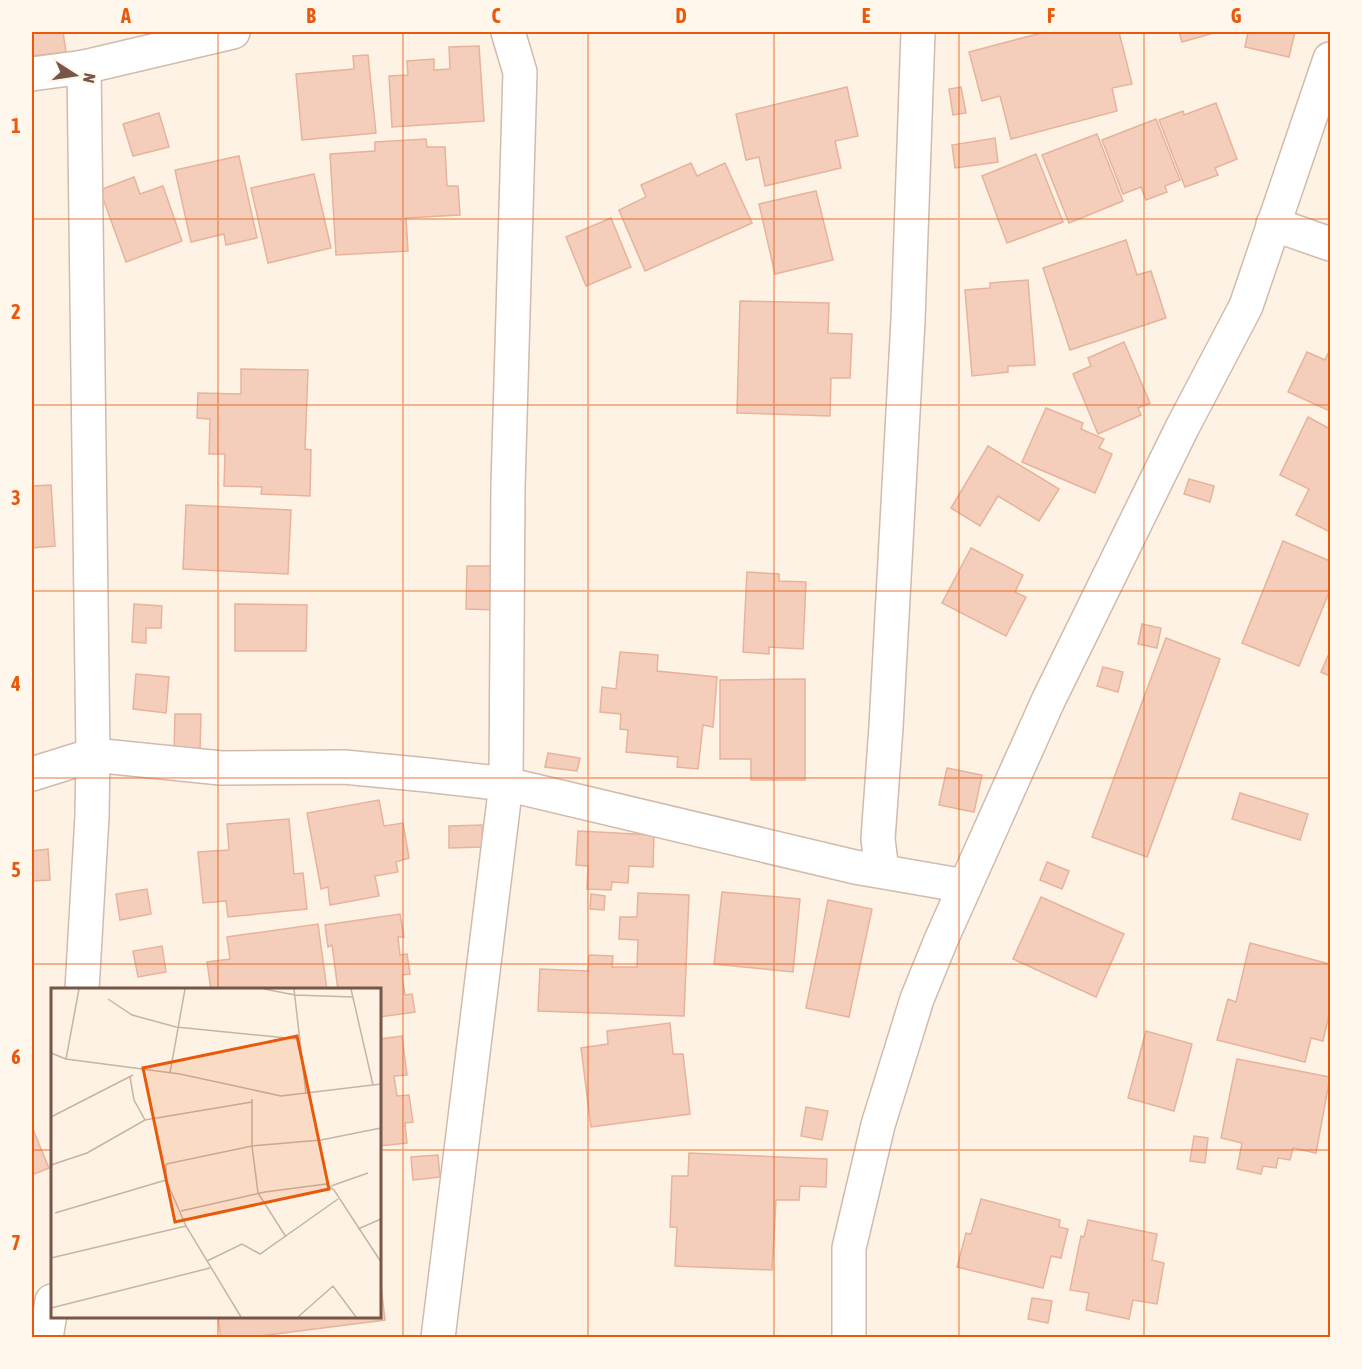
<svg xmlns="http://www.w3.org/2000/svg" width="1362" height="1369" viewBox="0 0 1362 1369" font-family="'Asap Condensed',sans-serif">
  <rect width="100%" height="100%" fill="#fdf2e4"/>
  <!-- building -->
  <g fill="#f4cebb" stroke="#e7b39a" stroke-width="1.5">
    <polygon points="32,32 63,32 66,52 32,56"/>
    <polygon points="1045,32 1119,32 1132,84 1112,88 1117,111 1011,139 1000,96 982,101 969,52"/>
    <polygon points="1179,32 1217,32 1182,42"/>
    <polygon points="1248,32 1295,32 1289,57 1245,47"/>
    <polygon points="479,46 484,121 392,127 389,76 408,75 407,61 434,59 434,70 450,69 449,47"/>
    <polygon points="368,55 376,133 302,140 296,74 354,69 353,56"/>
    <polygon points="847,87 858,136 835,141 841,168 765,186 759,157 746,160 736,114"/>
    <polygon points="961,87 966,113 953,115 949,89"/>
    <polygon points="1216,103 1237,159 1215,168 1218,175 1185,187 1159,120 1183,111 1184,115"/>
    <polygon points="159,113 169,147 133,156 123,124"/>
    <polygon points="1156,119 1180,180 1165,186 1167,192 1146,200 1141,187 1123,194 1102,140"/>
    <polygon points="1097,134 1123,201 1069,223 1042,155"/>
    <polygon points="995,138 998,162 955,168 952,145"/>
    <polygon points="426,139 427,147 445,147 447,186 458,186 460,215 406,218 408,251 336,255 330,154 375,151 375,142"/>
    <polygon points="1036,154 1063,222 1007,243 982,176"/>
    <polygon points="239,156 257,238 226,245 224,234 191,242 175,170"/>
    <polygon points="691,163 697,176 725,163 752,223 645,271 619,210 646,197 641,185"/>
    <polygon points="314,174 331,248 268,263 251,188"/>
    <polygon points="134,177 140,194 163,186 182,241 126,262 100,190"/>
    <polygon points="816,191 833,260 775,274 759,204"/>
    <polygon points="611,218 631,267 586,286 566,237"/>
    <polygon points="1126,240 1137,275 1151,271 1166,318 1070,350 1043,268"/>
    <polygon points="1028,280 1035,365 1008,366 1008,372 972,376 965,290 990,288 990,283"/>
    <polygon points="740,301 829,303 828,333 852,334 850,378 831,378 830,416 737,413"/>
    <polygon points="1124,342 1150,403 1138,408 1141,415 1098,434 1073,374 1091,366 1088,358"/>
    <polygon points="1330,349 1330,411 1288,392 1307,352 1325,360"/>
    <polygon points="241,369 308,370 305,449 311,450 310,496 261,494 262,487 224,486 225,454 209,454 210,419 197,418 198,393 241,394"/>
    <polygon points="1046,408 1083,423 1081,429 1104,439 1099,448 1112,454 1095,493 1022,462"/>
    <polygon points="1308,417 1330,429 1330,532 1296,515 1309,489 1280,475"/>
    <polygon points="988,446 1059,489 1039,521 998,496 980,526 951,508"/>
    <polygon points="1189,479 1214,486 1210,502 1184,494"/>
    <polygon points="51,485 55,546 32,548 32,486"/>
    <polygon points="186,505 291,510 288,574 183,569"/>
    <polygon points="1283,541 1330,561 1330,590 1299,666 1242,643"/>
    <polygon points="971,548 1023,575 1015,592 1026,597 1006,636 942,603"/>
    <polygon points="467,566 498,566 498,610 466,609"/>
    <polygon points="747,572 779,574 779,581 806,582 803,649 769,647 769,654 743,652"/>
    <polygon points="134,604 162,606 161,628 146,628 146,643 132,642"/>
    <polygon points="235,604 307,605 306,651 235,651"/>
    <polygon points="1142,624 1161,628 1157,648 1138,644"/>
    <polygon points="1166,638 1220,659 1147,857 1092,837"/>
    <polygon points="1330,651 1330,676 1321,672"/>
    <polygon points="620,652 658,655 657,671 717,677 713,727 703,725 698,769 677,767 678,757 626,752 628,730 620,729 621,714 600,712 602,687 616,689"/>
    <polygon points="1103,667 1123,672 1118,692 1097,686"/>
    <polygon points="136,674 169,677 166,713 133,709"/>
    <polygon points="805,679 805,780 751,780 751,759 720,759 720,680"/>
    <polygon points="175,714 201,714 200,752 174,751"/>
    <polygon points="548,753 580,758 577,771 545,767"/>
    <polygon points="947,768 982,775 974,812 939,805"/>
    <polygon points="1240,793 1308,814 1300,840 1232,819"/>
    <polygon points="379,800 384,826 403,823 409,858 396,862 398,872 375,876 379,896 330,905 328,887 321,889 307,813"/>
    <polygon points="289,819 294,874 303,873 307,909 228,917 226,901 203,903 198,852 229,850 227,824"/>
    <polygon points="482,825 483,847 449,848 449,826"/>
    <polygon points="578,831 654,835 653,867 629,866 628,883 612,882 611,890 587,889 588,866 576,865"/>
    <polygon points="48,849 50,880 32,881 32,851"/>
    <polygon points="1047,862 1069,871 1062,889 1040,880"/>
    <polygon points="147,889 151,914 120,920 116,894"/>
    <polygon points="722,892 800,899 793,972 714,964"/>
    <polygon points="638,893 689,895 684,1016 538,1011 540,969 588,971 589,955 613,956 612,967 637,967 638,940 619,939 620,917 637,917"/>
    <polygon points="591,894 605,896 604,910 590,909"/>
    <polygon points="1041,897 1124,934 1096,997 1013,959"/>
    <polygon points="828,900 872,909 849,1017 806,1008"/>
    <polygon points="400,914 404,937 398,937 400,955 407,954 410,974 402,975 405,995 412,994 415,1012 380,1017 380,990 338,990 332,945 328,947 325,925"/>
    <polygon points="318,924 327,990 211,990 207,962 230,959 227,937"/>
    <polygon points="1250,943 1330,964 1329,998 1330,998 1330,1010 1323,1041 1311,1038 1305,1062 1217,1040 1228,999 1236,1002"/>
    <polygon points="162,946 166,972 138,977 133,951"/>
    <polygon points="670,1023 673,1054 683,1054 690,1114 591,1127 581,1048 608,1044 607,1031"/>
    <polygon points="1146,1031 1192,1044 1174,1111 1128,1098"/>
    <polygon points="402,1036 407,1075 394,1076 397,1096 409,1095 413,1122 405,1123 407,1143 380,1146 380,1039"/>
    <polygon points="1237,1059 1330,1077 1316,1153 1293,1148 1290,1160 1278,1158 1276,1168 1263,1166 1261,1174 1237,1169 1242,1143 1221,1138"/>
    <polygon points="806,1107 828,1111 822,1140 801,1136"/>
    <polygon points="32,1127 49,1168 32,1175"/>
    <polygon points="1194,1136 1208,1138 1205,1163 1190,1161"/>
    <polygon points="689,1153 827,1159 826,1187 800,1186 799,1200 776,1200 772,1270 675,1266 677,1227 670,1227 672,1176 688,1176"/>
    <polygon points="438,1155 440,1177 413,1180 411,1157"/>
    <polygon points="981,1199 1060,1220 1059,1227 1068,1229 1061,1258 1051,1256 1043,1288 957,1267 966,1233 971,1234"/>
    <polygon points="1088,1220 1157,1234 1152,1260 1164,1263 1157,1304 1133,1300 1129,1319 1086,1310 1089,1293 1070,1290 1081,1236 1084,1237"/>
    <polygon points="380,1277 385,1320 244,1338 221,1338 218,1316 380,1316"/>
    <polygon points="1032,1298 1052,1301 1048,1323 1028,1319"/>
  </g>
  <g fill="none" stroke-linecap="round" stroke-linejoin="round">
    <defs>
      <g id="minor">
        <polyline points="32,74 84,67 233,32"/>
        <polyline points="1273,224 1330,244"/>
        <polyline points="32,774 93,755 221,768 344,767 427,775 506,784 855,867 965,886"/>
        <polyline points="882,871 878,839 886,727 908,320 918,32"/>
        <polyline points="82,990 92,816 93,755 84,67"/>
        <polyline points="46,1338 52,1301"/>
        <polyline points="438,1338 506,784 508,486 520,72 508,32"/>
        <polyline points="849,1338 849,1248 878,1125 917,999 941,940 1048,701 1182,428 1246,306 1330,59"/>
      </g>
    </defs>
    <!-- minor casing -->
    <use href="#minor" stroke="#d1bbac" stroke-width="36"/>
    <!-- minor -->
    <use href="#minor" stroke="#fff" stroke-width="33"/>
  </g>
  <!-- grid -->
  <path fill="none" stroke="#e8590c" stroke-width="1.5" stroke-opacity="0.55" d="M218,32V990M403,32V1338M588,32V1338M774,32V1338M959,32V1338M1144,32V1338M32,219H1330M32,405H1330M32,591H1330M32,778H1330M32,964H1330M32,1150H52M380,1150H1330M218,1316V1338"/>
  <!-- overview -->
  <g transform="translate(51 988)">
    <rect width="330" height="330" fill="#fdf2e4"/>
    <path fill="none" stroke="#c7b4a6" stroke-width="1.5" d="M213,1L244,7L302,9M243,1L255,106M300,1L322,97M57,11L81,27L125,39L246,51M0,65L15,71L129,86L230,108L330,96M15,71L28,1M119,85L134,1M79,89L83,112L94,132L201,114M201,111V158L207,205L235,249M0,129L82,87M0,177L36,165L94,132M280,198L317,185M130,223L214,204L275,196L283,202L330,274M4,225L115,192M307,241L330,231M0,270L135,238M156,273L191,256L209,266L287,211M0,320L159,280M190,329L135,238L115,192V176L201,158L270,152L330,140M247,329L282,298L305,329"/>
    <path fill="#e8590c" fill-opacity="0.15" stroke="#e8590c" stroke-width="3" d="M246,48L278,201L124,234L92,80Z"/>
    <rect width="330" height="330" fill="none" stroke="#775648" stroke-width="3"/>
  </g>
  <!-- border -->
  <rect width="1362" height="1369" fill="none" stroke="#fff6ec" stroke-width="66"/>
  <!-- north arrow -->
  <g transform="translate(75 75) rotate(102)" stroke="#fff6ec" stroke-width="4.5" paint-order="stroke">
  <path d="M0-4.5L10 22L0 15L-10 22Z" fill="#775648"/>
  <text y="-9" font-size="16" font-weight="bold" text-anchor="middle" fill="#775648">N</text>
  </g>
  <rect x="33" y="33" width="1296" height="1303" fill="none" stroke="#e8590c" stroke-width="2"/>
  <g font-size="20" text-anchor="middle" font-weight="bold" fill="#e8590c">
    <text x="126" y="23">A</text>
    <text x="311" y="23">B</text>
    <text x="496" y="23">C</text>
    <text x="681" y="23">D</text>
    <text x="866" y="23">E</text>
    <text x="1051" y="23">F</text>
    <text x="1236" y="23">G</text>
    <text x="16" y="133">1</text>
    <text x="16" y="319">2</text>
    <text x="16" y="505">3</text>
    <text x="16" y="691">4</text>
    <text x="16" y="877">5</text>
    <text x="16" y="1064">6</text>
    <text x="16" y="1250">7</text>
  </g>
</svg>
